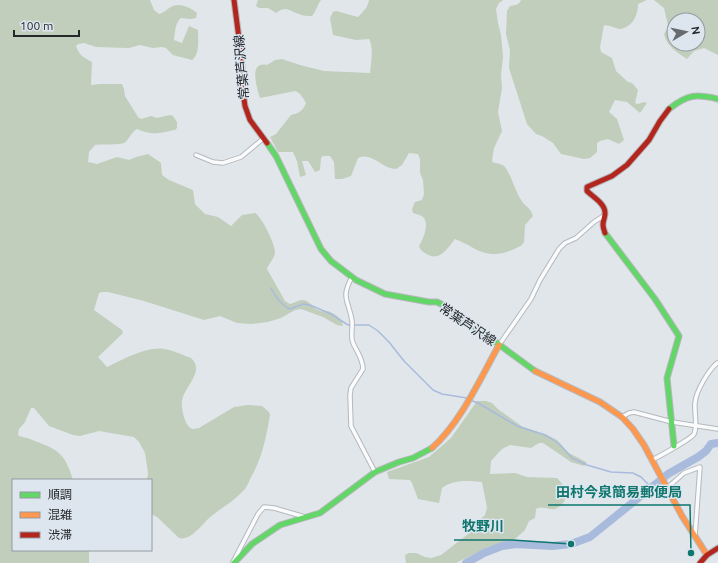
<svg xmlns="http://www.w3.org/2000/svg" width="718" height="563" viewBox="0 0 718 563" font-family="Ubuntu,'Noto Sans JP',sans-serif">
  <rect width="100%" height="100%" fill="#e1e6eb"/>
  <!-- green -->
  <g fill="#c0cebb" fill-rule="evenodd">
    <path d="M0,0H150L154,10L159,14C165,13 167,8 173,6C181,3 191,8 197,13L196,18L190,19L181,18C175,23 175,32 174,40L182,43L189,26L198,30C198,40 200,54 192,60L173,55L166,48L162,47L153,48L140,45L129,48L96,47L84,43L78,44L76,46C79,55 84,58 92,62L91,85L100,84H122L124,89L125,96L138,117L141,119L151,116L157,118L170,115L173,116L177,122V128L175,130C159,133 152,136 137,129C131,132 129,140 124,143C121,145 101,144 95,145L89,152L88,162L97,164L117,157L129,160L136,157L148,154L161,163L162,175L169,180L193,190L195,204L205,214L218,217L231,226L242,215L255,213C262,217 275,244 275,252C275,258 269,263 267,269L285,301L290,304C294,303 299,300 302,300C310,300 312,308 318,310C321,312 325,311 328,311C335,314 342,318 343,326L337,325L323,317L301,309L295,310L281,318L268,322L251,324L237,323L220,316L204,320L144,301L108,292H102L99,293L94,310L122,330L123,333L98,357L107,367C123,360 146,346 164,349C173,350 182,355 191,358C206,371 183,388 182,401C181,408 185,428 193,429C195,429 197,428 199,428L234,407L248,405L262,406L269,412L270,415C266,438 262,459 250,479C248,484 246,489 242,492C232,503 219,509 208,519C201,526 190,541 179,538L157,517L151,514V480H147L148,473L145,453L139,442L134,437L99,431L80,436L73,435L49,426L34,408H31L25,422L19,429L18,435C22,438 26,437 30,439C57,450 64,450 73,480H13V550H89V563H0Z"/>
    <path d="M258,0H321C317,5 316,12 312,16C308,16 303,16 299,14C289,11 286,5 276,13L268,8H259L256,6Z"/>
    <path d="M369,0H503L499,3L496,9L498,23L501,35L503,57L501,75L502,88L498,112L502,131L494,148L492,161L494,163C498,163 502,164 505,167C513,178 515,193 524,204C529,208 531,210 533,216L525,225L524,242L522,245C506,254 492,258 475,249C468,245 463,242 455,239C447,249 439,263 425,253C422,251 420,250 419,246C423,239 430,224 423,217C421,215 416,214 413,213L412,209L415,202L422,200L424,194L423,180L420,173V159L418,154L409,153L402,165L396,169C383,169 371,151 358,158L351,176L342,179H335L334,162L330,156H323L321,158L320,170L315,172L308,161H302L306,175L300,177L297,161L293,152H278L270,137L276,134L291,115C299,113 303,111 306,103C303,98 301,93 295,91L260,98C257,88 248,61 267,65L275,60L282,59L300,65L324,71L370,73C371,63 374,48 369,39L356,40L333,35L330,18L333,12L336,11L358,17C364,11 368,7 369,0Z"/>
    <path d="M521,0H647L638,4C638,16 632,28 619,29L610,26L604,25L600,47L601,52L612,58L616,71L628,82L632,83L638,90L635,103L638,104L644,102L647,103L640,113L627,102L615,100L609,112L617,119L624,140L619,144L608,139L600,141L597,143V152L590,158L584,159L561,154L553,143L542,136L536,134L527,124L509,68L510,50L506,34L507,11L510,6C516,5 519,5 521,0Z"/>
    <path d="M654,0H718V55L704,48L694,51L687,59C677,52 667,47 664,34L668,28V25L664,8ZM674,20H698V44H674Z"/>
    <path d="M477,401H486L492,403L499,410L523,427L545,434L557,440L569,453L586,462L587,464L584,466L571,462L543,443H539L531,448L510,445L502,449L491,461L490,474L515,473L527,477L557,478C564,485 570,494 563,503C561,505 558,508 555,509C548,510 543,505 536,509L535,518L529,521L525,530L515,539L504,544L486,548L456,563H406L405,555L409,553H416L425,557L431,558L441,555L472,531L475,524L485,515L487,508L482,482C468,481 455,479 442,488L439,503L418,499L412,483L410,480L389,479L387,472L429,457L451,438Z"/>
  </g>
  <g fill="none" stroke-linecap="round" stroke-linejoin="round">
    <!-- stream -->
    <g stroke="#a9bbdd" stroke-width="1.5">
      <path d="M271,288C275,296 282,306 290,309L303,304L310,305L331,314L348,325H369L378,331L389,342L404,361L433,390L442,394L467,398"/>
      <polyline points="470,400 478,403 517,426 545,435 552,439 559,444 572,458 587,465 611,472 633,473 641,477 652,488"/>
    </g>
    <!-- river -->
    <polyline stroke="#a9bbdd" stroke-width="8" points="466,563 484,553 502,546 516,544 552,546 571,544 590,537 668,474 698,457 706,451 711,444 718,443"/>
    <defs>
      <g id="street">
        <polyline points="196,155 213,162 223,163 241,157 264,138"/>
        <path d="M352,277C340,299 349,300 352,321C353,328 350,336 353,343C357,352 363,359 363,369L351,388L350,395L351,426L375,472"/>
        <polyline points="499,345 531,299 540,280 559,249 565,243 576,238 594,222 605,215"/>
        <polyline points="622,417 629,413 634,412 672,422 718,429"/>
        <path d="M652,460C660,456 691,439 694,434C698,425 694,413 695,403C696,391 708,371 717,363H718"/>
        <polyline points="667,488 684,473 700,467 695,536"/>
        <polyline points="233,562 258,514 264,507 274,508 305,517"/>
      </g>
      <g id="fast">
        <path d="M669,109C688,94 696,94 718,99"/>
        <polyline points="267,143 276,156 321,249 331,261 356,280 385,294 429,302 437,302 449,308 535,371"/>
        <polyline points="605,233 655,299 679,336 667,378 674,446"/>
        <polyline points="234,563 252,544 280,525 320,513 375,472 399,462 413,458 432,448"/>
      </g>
      <g id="slow">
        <polyline points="535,371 600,402 622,417 633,429 644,445 682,516 707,555"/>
        <path d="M432,448C461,422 480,379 499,345"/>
      </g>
      <g id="jam">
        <polyline points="234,0 242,62 243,92 245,106 250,120 267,143"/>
        <path d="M605,233C601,222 604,223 605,214C606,204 593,197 587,191V187L612,176L627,165L649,140L660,121L669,109"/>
        <polyline points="700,563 707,555 718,548"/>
      </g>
    </defs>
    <!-- street casing -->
    <use href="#street" stroke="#b5b8bc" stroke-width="5.5"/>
    <!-- fast casing -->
    <use href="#fast" stroke="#b5b8bc" stroke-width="7"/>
    <!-- slow casing -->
    <use href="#slow" stroke="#b5b8bc" stroke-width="7"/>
    <!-- jam casing -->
    <use href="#jam" stroke="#b5b8bc" stroke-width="7"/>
    <!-- street -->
    <use href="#street" stroke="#fafbfc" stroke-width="3.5"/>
    <!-- fast -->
    <use href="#fast" stroke="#63d668" stroke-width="5"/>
    <!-- slow -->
    <use href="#slow" stroke="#ff974d" stroke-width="5"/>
    <!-- jam -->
    <use href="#jam" stroke="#b3261e" stroke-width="5"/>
  </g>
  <g text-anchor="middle" stroke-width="3" stroke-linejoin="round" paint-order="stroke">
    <!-- street labels -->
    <g font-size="13" fill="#25282b" stroke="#dde6ef">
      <text transform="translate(241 67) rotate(-95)" y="5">常葉芦沢線</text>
      <text transform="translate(468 324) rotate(34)" y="5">常葉芦沢線</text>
    </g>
  </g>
  <!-- callouts -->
  <path fill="none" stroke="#0f766e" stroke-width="1.5" d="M691 553L690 505H548M571 544L512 540H454"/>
  <g fill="#0f766e" stroke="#dde6ef" stroke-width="1.5">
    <circle cx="691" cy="553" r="4"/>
    <circle cx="571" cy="544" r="4"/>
  </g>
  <g font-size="14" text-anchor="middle" font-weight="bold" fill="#0f766e" stroke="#dde6ef" stroke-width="3" stroke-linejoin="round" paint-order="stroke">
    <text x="619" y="497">田村今泉簡易郵便局</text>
    <text x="483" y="531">牧野川</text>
  </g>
  <!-- legend -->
  <rect x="12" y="479" width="140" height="72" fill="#dde6ef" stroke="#939aa1"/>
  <rect x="20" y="492" width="20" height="6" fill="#63d668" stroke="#939aa1"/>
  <text x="48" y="499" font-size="12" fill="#25282b">順調</text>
  <rect x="20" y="512" width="20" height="6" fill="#ff974d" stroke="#939aa1"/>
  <text x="48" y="519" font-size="12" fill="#25282b">混雑</text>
  <rect x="20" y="532" width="20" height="6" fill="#b3261e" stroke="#939aa1"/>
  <text x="48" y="539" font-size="12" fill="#25282b">渋滞</text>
  <!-- north arrow -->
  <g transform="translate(686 32) rotate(81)"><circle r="19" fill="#dde6ef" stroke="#939aa1"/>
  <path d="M0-3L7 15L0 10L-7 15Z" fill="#676a6e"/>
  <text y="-6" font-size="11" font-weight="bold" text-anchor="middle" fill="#25282b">N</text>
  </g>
  <!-- scale -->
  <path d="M14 30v6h65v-6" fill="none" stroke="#25282b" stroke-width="2"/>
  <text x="20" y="30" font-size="12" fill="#25282b" stroke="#dde6ef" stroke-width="3" paint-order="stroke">100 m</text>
</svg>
